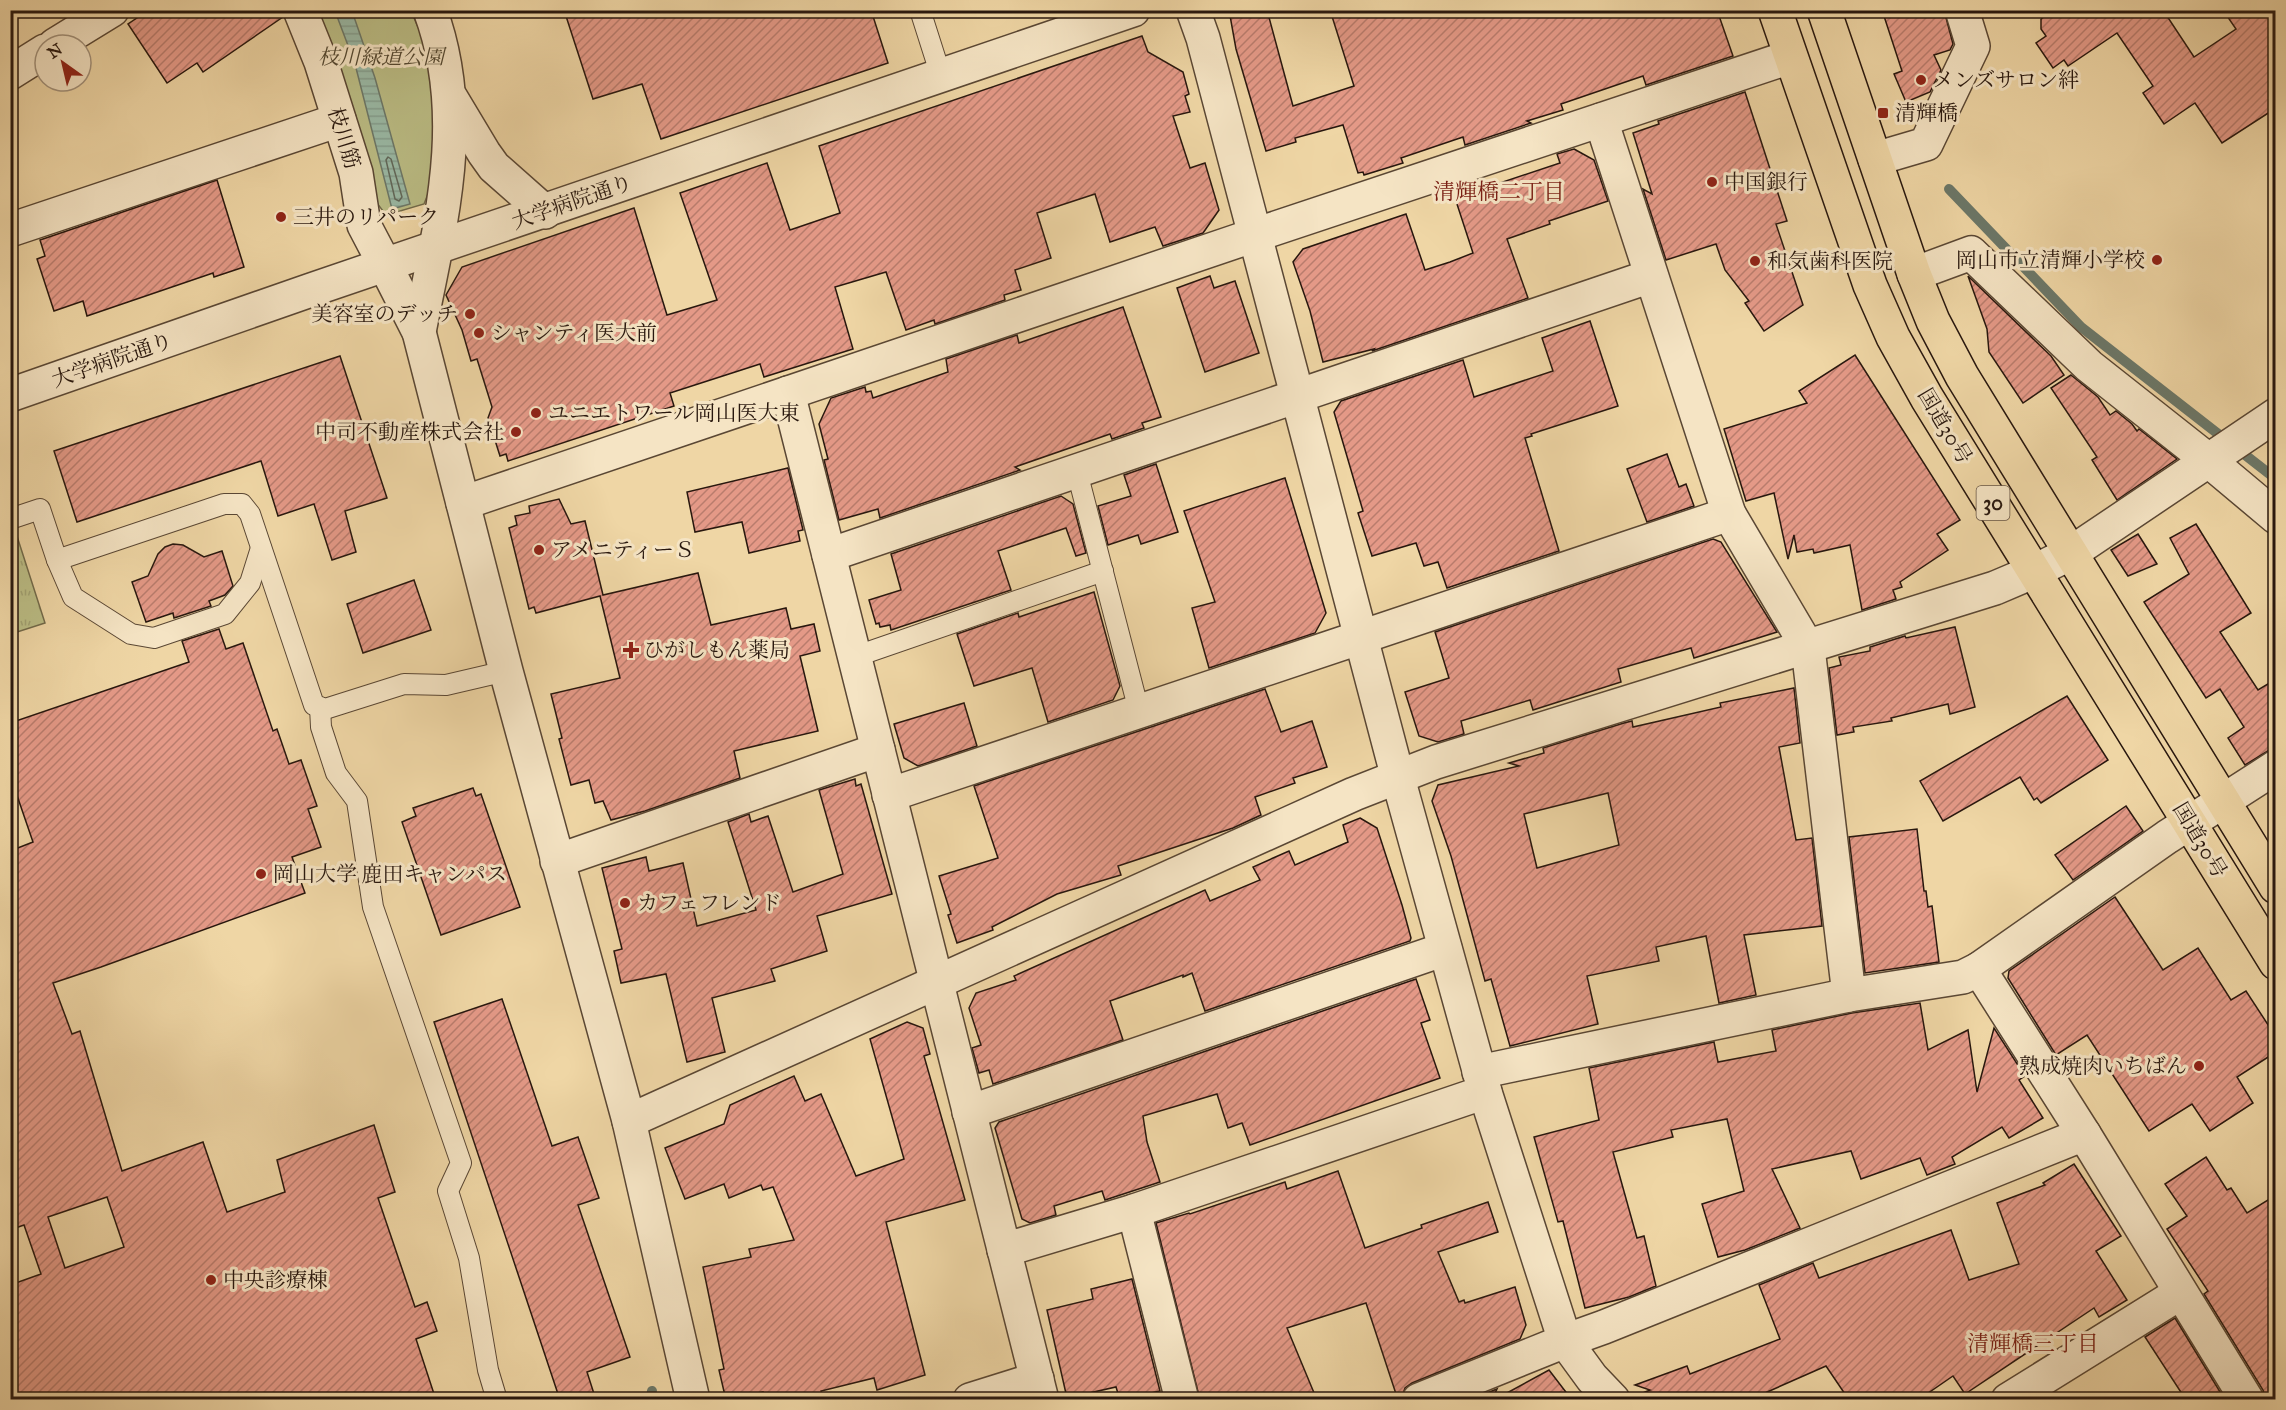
<svg xmlns="http://www.w3.org/2000/svg" width="2286" height="1410" viewBox="0 0 2286 1410" font-family="'IM FELL Great Primer','Noto Serif JP',serif">
  <defs>
    <pattern id="grass-tufts" width="24" height="20" patternUnits="userSpaceOnUse" patternTransform="scale(1.5)"><rect width="24" height="20" fill="#bbbd85"/><path d="M3 7l-1-3M5 7V3M7 7l1-3M15 17l-1-3M17 17v-4M19 17l1-3" fill="none" stroke="#a1a272"/></pattern>
    <pattern id="water-rules" width="6" height="5" patternUnits="userSpaceOnUse" patternTransform="scale(1.5)"><rect width="6" height="5" fill="#9ab9a5"/><path d="M0 2.5h6" fill="none" stroke="#859e8d"/></pattern>
    <pattern id="building-hatch" width="6" height="6" patternUnits="userSpaceOnUse" patternTransform="scale(1.5)"><rect width="6" height="6" fill="#e49987"/><path d="M-1 1l2-2M0 6l6-6M5 7l2-2" fill="none" stroke="#b97c6d"/></pattern>
  </defs>
  <rect width="100%" height="100%" fill="#efd6a5"/>
  <filter id="stains"><feTurbulence type="fractalNoise" baseFrequency=".00333" numOctaves="4"/><feColorMatrix values="0 0 0 0 .2 0 0 0 0 .09 0 0 0 0 .02 0 0 0 .5 -.17"/></filter>
  <radialGradient id="worn" r=".72"><stop offset=".6" stop-color="#630" stop-opacity="0"/><stop offset="1" stop-color="#630" stop-opacity=".3"/></radialGradient>
  <!-- grass -->
  <polygon fill="url(#grass-tufts)" stroke="#726a4a" stroke-width="1.5" points="15,530 45,623 11,634 10,532"/>
  <!-- green -->
  <polygon fill="#bbbd85" stroke="#726a4a" stroke-width="1.5" points="311,11 411,11 421,34 432,80 439,166 424,204 390,214 383,211 376,202 360,131 334,61"/>
  <!-- water -->
  <polygon fill="url(#water-rules)" stroke="#6c7869" stroke-width="1.5" points="335,11 352,11 375,78 410,204 392,209 355,64"/>
  <g fill="none" stroke-linecap="round" stroke-linejoin="round">
    <!-- shore -->
    <polygon stroke="#61685a" stroke-width="1.5" points="388,157 391,159 402,197 399,201 395,199 386,160"/>
    <!-- stream -->
    <g stroke="#6c7869" stroke-width="10">
      <polyline points="1949,189 2081,327 2276,479"/>
      <polyline points="650,1400 652,1391"/>
    </g>
  </g>
  <!-- building -->
  <g fill="url(#building-hatch)" stroke="#28170e" stroke-width="1.5" fill-rule="evenodd">
    <polygon points="149,10 282,10 283,17 203,72 197,63 167,83 128,24"/>
    <polygon points="564,10 871,10 888,63 661,139 642,84 593,99"/>
    <polygon points="1229,10 1267,10 1293,106 1354,86 1330,10 1717,10 1733,56 1646,85 1643,76 1561,104 1563,110 1527,121 1531,123 1465,145 1463,137 1401,158 1403,163 1364,175 1363,172 1358,173 1343,125 1295,138 1296,142 1266,151 1236,49"/>
    <polygon points="1882,10 1944,10 1953,44 1950,50 1934,55 1941,70 1930,92 1906,102 1894,74 1902,71"/>
    <polygon points="2053,10 2163,10 2194,57 2236,29 2223,10 2276,10 2276,108 2222,143 2195,103 2164,124 2143,93 2153,86 2117,33 2068,66 2064,60 2053,68 2036,43 2046,36 2041,29 2041,19"/>
    <polygon points="1142,36 1148,52 1183,72 1189,94 1185,96 1190,112 1173,116 1190,168 1205,163 1219,210 1203,233 1163,246 1155,227 1110,242 1095,194 1037,213 1051,258 1015,270 1021,290 1004,295 1005,300 935,324 934,320 906,330 886,272 835,287 853,349 764,377 760,364 670,393 674,406 508,461 506,454 500,456 488,418 492,407 477,359 471,361 462,330 446,295 462,267 634,208 667,315 717,300 680,193 767,163 790,230 840,213 819,146"/>
    <polygon points="1745,92 1787,221 1776,224 1803,305 1764,331 1745,303 1749,301 1725,270 1716,244 1666,260 1643,189 1652,194 1633,133 1659,124 1658,121"/>
    <polygon points="1574,149 1594,160 1608,201 1549,221 1550,224 1507,239 1528,298 1372,351 1374,349 1323,362 1310,311 1293,262 1303,249 1406,214 1425,270 1450,262 1473,253 1455,198 1560,163 1557,154"/>
    <polygon points="217,180 244,267 214,277 213,273 87,316 83,301 54,311 37,259 45,256 40,240"/>
    <polygon points="1210,276 1214,288 1235,281 1259,353 1205,372 1177,288"/>
    <polygon points="1968,276 2051,356 2064,375 2023,403 1989,352 1987,329"/>
    <polygon points="1123,307 1161,417 1142,423 1144,428 1112,439 1110,434 1015,467 1020,470 880,518 878,509 839,520 824,460 828,459 819,424 831,398 865,387 866,392 871,391 873,398 948,372 946,359 1017,335 1019,343"/>
    <polygon points="1590,321 1618,406 1531,434 1532,436 1525,438 1559,551 1447,588 1438,562 1424,566 1416,543 1372,556 1358,513 1363,511 1334,412 1341,401 1463,360 1474,397 1553,371 1542,338"/>
    <polygon points="1855,355 1960,520 1937,534 1948,550 1900,582 1902,587 1893,590 1896,599 1862,610 1850,545 1814,553 1813,549 1797,552 1794,535 1788,559 1774,493 1746,501 1724,429 1807,403 1799,391"/>
    <polygon points="340,356 387,498 345,511 356,552 332,560 314,504 278,516 261,461 77,522 54,451"/>
    <polygon points="2071,375 2098,397 2110,415 2116,411 2132,424 2137,431 2139,429 2177,459 2117,500 2092,460 2097,457 2051,388"/>
    <polygon points="1667,454 1679,487 1686,484 1694,506 1647,522 1627,469"/>
    <polygon points="1156,464 1178,532 1141,544 1138,535 1108,545 1098,506 1131,496 1124,475"/>
    <polygon points="788,468 803,530 798,531 800,541 749,553 742,522 695,532 687,492"/>
    <polygon points="1285,478 1326,613 1315,633 1209,668 1192,608 1215,602 1184,511"/>
    <polygon points="1061,496 1073,504 1086,553 1076,556 1066,528 998,551 1011,590 891,630 890,625 880,627 879,623 876,624 869,600 901,590 891,554"/>
    <polygon points="559,499 571,524 585,521 603,595 698,573 711,625 786,608 791,629 814,624 820,651 800,656 818,731 734,751 740,778 645,811 611,820 603,801 595,803 589,780 571,785 559,739 562,738 551,694 620,678 600,596 536,613 534,607 529,609 509,528 517,525 515,516 530,513 529,506"/>
    <polygon points="2196,524 2251,613 2220,632 2258,690 2276,679 2276,746 2245,765 2228,738 2244,727 2220,689 2206,698 2144,602 2189,574 2170,538"/>
    <polygon points="2138,534 2157,564 2128,576 2111,550"/>
    <polygon points="1713,539 1721,542 1777,632 1694,658 1691,648 1618,669 1621,682 1533,710 1530,700 1461,721 1464,734 1438,742 1419,736 1405,692 1449,678 1435,632"/>
    <polygon points="173,544 183,545 204,557 222,551 233,586 225,595 209,601 211,606 174,618 173,613 146,622 132,582 148,576 158,554 165,547"/>
    <polygon points="414,580 431,630 363,653 347,604"/>
    <polygon points="1094,592 1120,686 1113,700 1048,722 1032,668 974,686 957,634 1018,613 1019,617"/>
    <polygon points="1955,627 1975,707 1950,714 1948,704 1891,718 1892,721 1853,727 1854,732 1837,735 1829,668 1841,665 1839,657 1870,651 1870,647 1905,636 1906,638"/>
    <path d="M219,629L226,649L243,643L273,731L277,729L289,764L301,760L317,806L308,809L321,847L292,857L305,893L101,967L53,983L72,1034L80,1031L122,1171L203,1142L227,1212L285,1192L277,1160L374,1125L395,1192L378,1198L415,1307L427,1302L437,1331L416,1339L436,1400H10V1285L41,1274L24,1225L10,1230V851L33,842L10,775V723L189,662L182,641ZM107,1197L124,1247L65,1268L48,1217Z"/>
    <path d="M1794,688L1800,743L1779,747L1796,840L1812,838L1822,926L1744,935L1756,995L1719,1003L1706,936L1656,947L1659,961L1587,976L1598,1024L1510,1046L1491,979L1485,981L1451,856L1432,801L1438,785L1519,766L1509,763L1544,753L1543,748L1624,723L1632,721L1633,727L1721,707L1720,703ZM1608,793L1619,845L1537,868L1524,814Z"/>
    <polygon points="1265,689 1281,732 1312,721 1327,767 1293,778 1295,783 1255,797 1261,815 1233,828 1118,866 1121,875 1057,894 992,927 993,930 957,943 948,915 951,914 939,876 998,858 974,786"/>
    <polygon points="2067,696 2108,760 2041,803 2037,798 2034,800 2020,777 1943,821 1920,781"/>
    <polygon points="964,703 977,746 918,766 904,758 894,724"/>
    <polygon points="855,779 856,786 861,784 892,894 817,916 827,951 771,969 775,981 712,998 725,1052 687,1062 666,974 621,983 614,951 622,949 602,868 646,857 649,871 683,863 697,926 756,910 728,822 749,814 751,822 768,816 793,892 843,874 819,790"/>
    <polygon points="473,788 476,796 481,794 520,907 441,935 402,822 416,816 413,808"/>
    <polygon points="2126,806 2143,831 2073,880 2055,855"/>
    <polygon points="1360,818 1377,828 1402,905 1411,938 1410,941 1205,1011 1192,973 1183,977 1183,975 1110,1001 1123,1040 993,1084 989,1070 979,1073 972,1048 981,1045 969,1008 976,993 1016,980 1014,976 1205,890 1210,901 1260,880 1253,867 1289,851 1295,865 1348,842 1343,825"/>
    <polygon points="1917,829 1924,891 1926,891 1928,907 1932,906 1939,962 1865,973 1849,837"/>
    <polygon points="2115,897 2163,970 2198,948 2231,1000 2246,991 2276,1037 2276,1052 2237,1077 2253,1103 2210,1131 2192,1104 2149,1131 2087,1035 2056,1055 2008,978 2009,971"/>
    <polygon points="1416,979 1430,1020 1421,1023 1440,1078 1250,1145 1242,1123 1228,1128 1217,1094 1143,1116 1147,1142 1160,1182 1105,1200 1102,1191 1054,1206 1056,1215 1030,1223 1022,1219 995,1128 999,1122"/>
    <polygon points="502,999 552,1146 578,1137 599,1198 578,1205 630,1357 587,1372 596,1400 560,1400 434,1022"/>
    <polygon points="1920,1003 1928,1050 1968,1030 1977,1092 1994,1028 2025,1076 2019,1080 2043,1118 2009,1138 2002,1127 1952,1157 1955,1164 1927,1175 1920,1158 1861,1179 1851,1151 1772,1169 1800,1228 1745,1250 1718,1257 1702,1204 1744,1191 1727,1119 1671,1130 1673,1137 1613,1152 1637,1238 1644,1236 1656,1286 1629,1297 1585,1308 1563,1221 1558,1222 1534,1137 1599,1120 1589,1068 1714,1042 1718,1062 1776,1051 1772,1030 1852,1013"/>
    <polygon points="907,1022 923,1028 930,1054 924,1056 965,1200 886,1222 925,1375 877,1390 874,1378 821,1391 823,1400 765,1400 763,1392 726,1400 719,1370 724,1369 703,1267 751,1257 749,1249 794,1240 773,1187 763,1190 761,1185 729,1198 724,1184 685,1199 665,1148 724,1124 730,1105 794,1076 805,1101 821,1094 856,1176 904,1159 870,1039"/>
    <polygon points="2206,1157 2227,1190 2231,1188 2247,1213 2276,1195 2276,1400 2266,1400 2263,1390 2204,1294 2208,1291 2167,1229 2187,1216 2165,1184"/>
    <polygon points="2074,1164 2121,1236 2096,1251 2127,1300 2099,1317 2094,1308 1965,1394 1953,1376 1918,1400 1849,1400 1826,1366 1749,1400 1632,1400 1631,1398 1650,1390 1635,1385 1687,1366 1690,1374 1780,1339 1759,1285 1813,1263 1819,1278 1951,1230 1969,1280 2019,1264 1997,1203 2045,1185 2043,1183"/>
    <polygon points="1338,1171 1365,1248 1422,1228 1421,1225 1488,1202 1498,1232 1438,1252 1459,1302 1464,1300 1465,1303 1515,1287 1526,1325 1520,1339 1412,1383 1405,1388 1401,1400 1398,1400 1366,1303 1287,1328 1317,1400 1200,1400 1156,1223 1189,1213 1190,1214 1285,1182 1287,1189"/>
    <polygon points="1132,1279 1160,1391 1120,1400 1116,1387 1067,1398 1047,1310 1093,1299 1091,1289"/>
    <polygon points="2175,1318 2225,1400 2186,1400 2145,1337"/>
    <polygon points="1549,1370 1572,1400 1494,1400"/>
    <polygon points="1497,1389 1492,1400 1470,1400"/>
  </g>
  <g fill="none" stroke-linecap="round" stroke-linejoin="round">
    <defs>
      <g id="service">
        <polyline points="920,10 941,76"/>
        <polyline points="1077,472 1139,711"/>
        <polyline points="10,519 40,509 57,560 224,504 242,504 250,514 314,705 325,709 404,684 446,685 506,671"/>
        <polyline points="57,560 73,597 131,634 154,638 225,614 250,583 261,548"/>
        <polyline points="854,657 1103,571"/>
        <polyline points="320,707 321,727 336,773 357,801 373,907 461,1163 448,1191 469,1258 488,1370 497,1400"/>
      </g>
      <g id="minor">
        <polyline points="300,10 321,62 356,173 364,225 385,265"/>
        <polyline points="55,45 112,10"/>
        <polyline points="10,73 45,51"/>
        <polyline points="451,98 484,153 494,167 545,212"/>
        <polyline points="1601,120 1729,514 1808,648 1849,995"/>
        <polyline points="1875,159 1926,144 1973,46 1962,10"/>
        <polyline points="10,230 339,120"/>
        <polyline points="1914,274 1971,253 2089,366 2208,460 2276,517"/>
        <path d="M419,332C440,225 470,117 430,10"/>
        <polyline points="788,393 1042,1400"/>
        <polyline points="463,503 1255,235 1790,57"/>
        <polyline points="829,555 1651,276"/>
        <polyline points="889,795 1729,514"/>
        <polyline points="557,861 878,750"/>
        <polyline points="1979,969 2084,1134 2247,1400"/>
        <polyline points="1479,1072 1849,995 1963,977 1979,969 2167,837 2276,767"/>
        <polyline points="969,1112 1445,949"/>
        <polyline points="629,1121 1354,794 1436,762 1995,588 2035,571 2071,553 2276,415"/>
        <polyline points="1134,1211 1182,1400"/>
        <polyline points="1004,1250 1134,1211 1485,1092"/>
        <polyline points="970,1400 1037,1379"/>
        <polyline points="1419,1400 1565,1341 1604,1327 2084,1134"/>
        <polyline points="2008,1400 2180,1293"/>
      </g>
      <g id="tertiary">
        <polyline points="1193,10 1203,38 1398,778 1485,1092 1565,1341 1592,1378 1613,1400"/>
        <polyline points="385,265 419,332 506,671 629,1121 693,1400"/>
        <polyline points="10,395 311,290 1133,10"/>
      </g>
      <g id="trunk">
        <polyline points="1775,10 1870,285 1893,337 1927,398 2276,963"/>
        <polyline points="1824,10 1914,274 1933,321 1962,376 2276,887"/>
      </g>
    </defs>
    <!-- service casing -->
    <use href="#service" stroke="#5a4734" stroke-width="22"/>
    <!-- minor casing -->
    <use href="#minor" stroke="#5a4734" stroke-width="36"/>
    <!-- tertiary casing -->
    <use href="#tertiary" stroke="#5a4734" stroke-width="36"/>
    <!-- trunk casing -->
    <use href="#trunk" stroke="#28170e" stroke-width="36"/>
    <!-- service -->
    <use href="#service" stroke="#f5e4c4" stroke-width="20"/>
    <!-- minor -->
    <use href="#minor" stroke="#f5e4c4" stroke-width="33"/>
    <!-- tertiary -->
    <use href="#tertiary" stroke="#f5e4c4" stroke-width="33"/>
    <!-- trunk -->
    <use href="#trunk" stroke="#efd6a5" stroke-width="33"/>
  </g>
  <!-- markers -->
  <g fill="#8f2418" stroke="#f5e4c4" stroke-width="2">
    <circle cx="1921" cy="80" r="6"/>
    <rect x="1877" y="107" width="12" height="12" rx="3"/>
    <circle cx="1712" cy="182" r="6"/>
    <circle cx="281" cy="217" r="6"/>
    <circle cx="2157" cy="260" r="6"/>
    <circle cx="1755" cy="261" r="6"/>
    <circle cx="470" cy="314" r="6"/>
    <circle cx="479" cy="333" r="6"/>
    <circle cx="536" cy="413" r="6"/>
    <circle cx="516" cy="432" r="6"/>
    <circle cx="539" cy="550" r="6"/>
    <path d="M628 641h6v6h6v6h-6v6h-6v-6h-6v-6h6z"/>
    <circle cx="261" cy="874" r="6"/>
    <circle cx="625" cy="903" r="6"/>
    <circle cx="2199" cy="1066" r="6"/>
    <circle cx="211" cy="1280" r="6"/>
  </g>
  <g text-anchor="middle" stroke-width="6" stroke-linejoin="round" paint-order="stroke">
    <!-- shield labels -->
    <rect fill="#f5e4c4" stroke="#665445" stroke-width="1.5" x="1976.5" y="486" width="33" height="34" rx="4.5"/>
    <g font-size="20" font-weight="bold" fill="#28170e">
      <text x="1993" y="510">30</text>
    </g>
    <!-- park labels -->
    <g font-size="21" font-style="italic" fill="#544932" stroke="#f5e4c4">
      <text x="381" y="64">枝川緑道公園</text>
    </g>
    <!-- poi labels -->
    <g font-size="21" fill="#28170e" stroke="#f5e4c4" text-anchor="start">
      <text x="1933" y="87">メンズサロン絆</text>
      <text x="1895" y="120">清輝橋</text>
      <text x="1724" y="189">中国銀行</text>
      <text x="293" y="224">三井のリパーク</text>
      <text x="2145" y="267" text-anchor="end">岡山市立清輝小学校</text>
      <text x="1767" y="268">和気歯科医院</text>
      <text x="458" y="321" text-anchor="end">美容室のデッチ</text>
      <text x="491" y="340">シャンティ医大前</text>
      <text x="548" y="420">ユニエトワール岡山医大東</text>
      <text x="504" y="439" text-anchor="end">中司不動産株式会社</text>
      <text x="551" y="557">アメニティーＳ</text>
      <text x="643" y="657">ひがしもん薬局</text>
      <text x="273" y="881">岡山大学 鹿田キャンパス</text>
      <text x="637" y="910">カフェフレンド</text>
      <text x="2187" y="1073" text-anchor="end">熟成焼肉いちばん</text>
      <text x="223" y="1287">中央診療棟</text>
    </g>
    <!-- street labels -->
    <g font-size="21" fill="#28170e" stroke="#f5e4c4">
      <text transform="translate(344 138) rotate(73)" y="7">枝川筋</text>
      <text transform="translate(572 202) rotate(-19)" y="7">大学病院通り</text>
      <text transform="translate(112 360) rotate(-19)" y="7">大学病院通り</text>
      <text transform="translate(1945 426) rotate(59)" y="7">国道30号</text>
      <text transform="translate(2200 840) rotate(59)" y="7">国道30号</text>
    </g>
    <!-- neighbourhood labels -->
    <g font-size="22" fill="#7a1f14" stroke="#f5e4c4">
      <text x="1499" y="199">清輝橋二丁目</text>
      <text x="2033" y="1351">清輝橋三丁目</text>
    </g>
  </g>
  <!-- margin -->
  <rect width="2286" height="1410" fill="none" stroke="#efd6a5" stroke-width="36"/>
  <rect x="12" y="12" width="2262" height="1386" fill="none" stroke="#28170e" stroke-width="3"/>
  <rect x="18" y="18" width="2250" height="1374" fill="none" stroke="#28170e" stroke-width="1.5"/>
  <!-- north arrow -->
  <g transform="translate(63 63) rotate(326)"><circle r="28" fill="#f5e4c4" stroke="#a3927b" stroke-width="1.5"/>
  <path d="M0-4.5L10 22L0 15L-10 22Z" fill="#8f2418"/>
  <text y="-9" font-size="16" font-weight="bold" text-anchor="middle" fill="#28170e">N</text>
  </g>
  <rect width="100%" height="100%" filter="url(#stains)"/>
  <rect width="100%" height="100%" fill="url(#worn)"/>
</svg>
